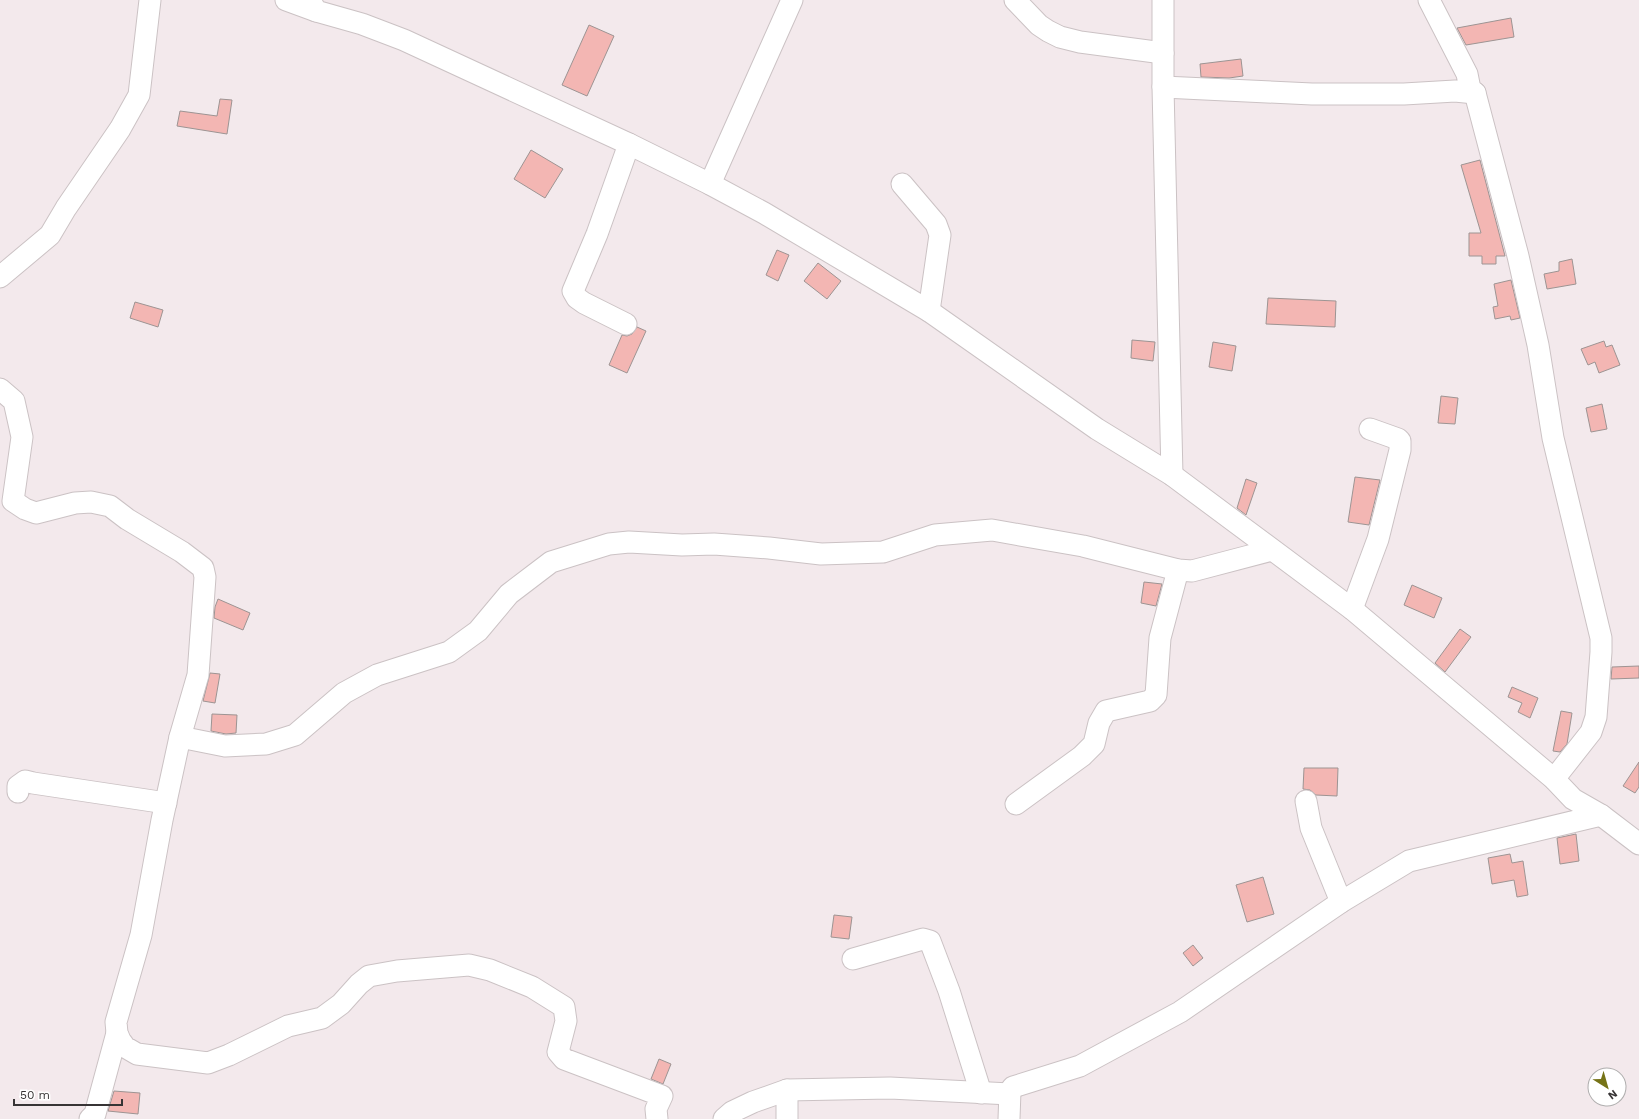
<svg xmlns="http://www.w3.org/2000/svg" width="1639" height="1119" viewBox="0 0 1639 1119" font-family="'Work Sans',sans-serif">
  <rect width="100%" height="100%" fill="#f3e9ec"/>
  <!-- building -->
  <g fill="#f3b6b3" stroke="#9d9493">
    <polygon points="1511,18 1514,37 1466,45 1457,28"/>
    <polygon points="589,25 614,36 587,96 562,85"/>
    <polygon points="1241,59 1243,76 1229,78 1201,77 1200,64"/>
    <polygon points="220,99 232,100 227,134 177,126 180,111 217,116"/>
    <polygon points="531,150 563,169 545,198 514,179"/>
    <polygon points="1480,160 1505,256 1496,256 1496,264 1482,264 1482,256 1469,256 1469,233 1481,233 1461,165"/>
    <polygon points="777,250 789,255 778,281 766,275"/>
    <polygon points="1572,259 1576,284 1547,289 1544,274 1559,271 1559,262"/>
    <polygon points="818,263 841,281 827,299 804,281"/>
    <polygon points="1511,280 1520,318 1511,320 1510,316 1495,319 1493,307 1498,306 1494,284"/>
    <polygon points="1268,298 1336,301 1335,327 1266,324"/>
    <polygon points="135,302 163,310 158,327 130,318"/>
    <polygon points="637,327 646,331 627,373 609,365 622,335 627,336 632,334"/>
    <polygon points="1132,340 1155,342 1153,361 1131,358"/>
    <polygon points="1604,341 1606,347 1612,345 1620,365 1599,373 1595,362 1588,365 1581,349"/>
    <polygon points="1213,342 1236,346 1232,371 1209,367"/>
    <polygon points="1441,396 1458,398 1455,424 1438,423"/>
    <polygon points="1602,404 1607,429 1591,432 1586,408"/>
    <polygon points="1355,477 1380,480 1369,525 1348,522"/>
    <polygon points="1246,479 1257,483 1246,515 1237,508"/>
    <polygon points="1144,582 1162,584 1156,606 1141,603"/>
    <polygon points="1412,585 1442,598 1434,618 1404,605"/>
    <polygon points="218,599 250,613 243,630 214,618 215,607"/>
    <polygon points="1460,629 1471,637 1445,672 1435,663"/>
    <polygon points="1639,666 1639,678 1611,679 1612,667"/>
    <polygon points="210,673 220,674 215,703 203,701"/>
    <polygon points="1512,687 1538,698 1530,718 1518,712 1522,703 1508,697"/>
    <polygon points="1561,711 1572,713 1567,744 1560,752 1553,751"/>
    <polygon points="212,714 237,715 236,733 226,734 211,731"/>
    <polygon points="1639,762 1639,787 1635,793 1623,786"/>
    <polygon points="1304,768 1338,768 1337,796 1316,795 1310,790 1303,789"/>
    <polygon points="1576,834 1579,861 1560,864 1557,838"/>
    <polygon points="1510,854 1512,863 1523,861 1528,895 1517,897 1514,880 1492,884 1488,858"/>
    <polygon points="1263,877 1274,914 1247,922 1236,885"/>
    <polygon points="834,915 852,917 849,939 831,937"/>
    <polygon points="1193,945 1203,958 1193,966 1183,953"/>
    <polygon points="659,1059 671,1064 663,1084 651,1079"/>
    <polygon points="114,1091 140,1093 138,1114 108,1111"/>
  </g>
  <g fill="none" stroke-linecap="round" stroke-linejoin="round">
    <defs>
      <g id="minor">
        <polyline points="286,0 316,11"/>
        <polyline points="310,0 316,11 362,24 404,40 629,144 710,184 764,213 929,311 1097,429 1172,475 1352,609 1554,779 1573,799 1601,815 1639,844"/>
        <polyline points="1015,0 1039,25 1048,31 1060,37 1080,42 1163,53"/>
        <polyline points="1163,0 1163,87 1172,475"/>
        <polyline points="1163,87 1312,94 1404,94 1455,91 1475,93 1470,89 1467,74 1429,0"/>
        <polyline points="1475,93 1518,256 1538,345 1553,438 1601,638 1601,652 1596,717 1591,732 1554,779"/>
        <polyline points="710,184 792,0"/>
        <polyline points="902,184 936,224 940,235 929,311"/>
        <polyline points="0,277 50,235 66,208 120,129 139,95 150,0"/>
        <polyline points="626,324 584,303 577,298 573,291 597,234 629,144"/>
        <polyline points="0,389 14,401 22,437 13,501 25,509 36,513 75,503 91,502 110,506 127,519 182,552 203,568 205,577 198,675 180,737 162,820 141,935 116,1022 117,1033 120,1040 125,1047 137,1054 208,1063 229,1055 288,1026 322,1018 341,1004 359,984 369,976 397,971 469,965 490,970 532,987 564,1007 566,1021 558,1052 564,1059 662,1096 656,1109 657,1119"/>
        <polyline points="1352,609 1378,539 1400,450 1400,441 1398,439 1370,429"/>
        <polyline points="180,737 225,746 266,744 295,735 344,693 377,675 449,652 478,631 509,594 551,562 609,544 629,542 682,545 714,544 769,548 821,554 883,552 935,535 992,530 1083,546 1178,570 1192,571 1272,550"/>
        <polyline points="18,792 18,786 25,781 33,783 166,803"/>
        <polyline points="1306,801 1311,828 1341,902"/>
        <polyline points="1016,804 1082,756 1094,744 1099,723 1106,711 1150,701 1156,695 1160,638 1178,570"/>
        <polyline points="853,959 923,939 930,941 949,991 981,1093"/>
        <polyline points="787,1090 787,1119"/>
        <polyline points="90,1119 95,1114 117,1033"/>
        <polyline points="724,1119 732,1112 753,1102 787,1090 890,1088 1010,1094"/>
        <polyline points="1009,1119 1010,1091 1013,1087 1080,1066 1180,1012 1341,902 1409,861 1601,815"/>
      </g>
    </defs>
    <!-- minor casing -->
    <use href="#minor" stroke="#cbc2c4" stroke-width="23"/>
    <!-- minor -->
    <use href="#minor" stroke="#fff" stroke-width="21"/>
  </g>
  <!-- north arrow -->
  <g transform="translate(1607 1087) rotate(143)"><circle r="19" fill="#ffffff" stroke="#afaeae"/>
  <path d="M0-3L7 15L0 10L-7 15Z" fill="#767317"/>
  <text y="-6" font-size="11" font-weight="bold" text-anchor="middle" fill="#373435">N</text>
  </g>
  <!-- scale -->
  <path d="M14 1099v6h108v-6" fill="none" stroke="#373435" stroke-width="2"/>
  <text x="20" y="1099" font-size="12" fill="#373435" stroke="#ffffff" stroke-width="3" paint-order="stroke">50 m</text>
</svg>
